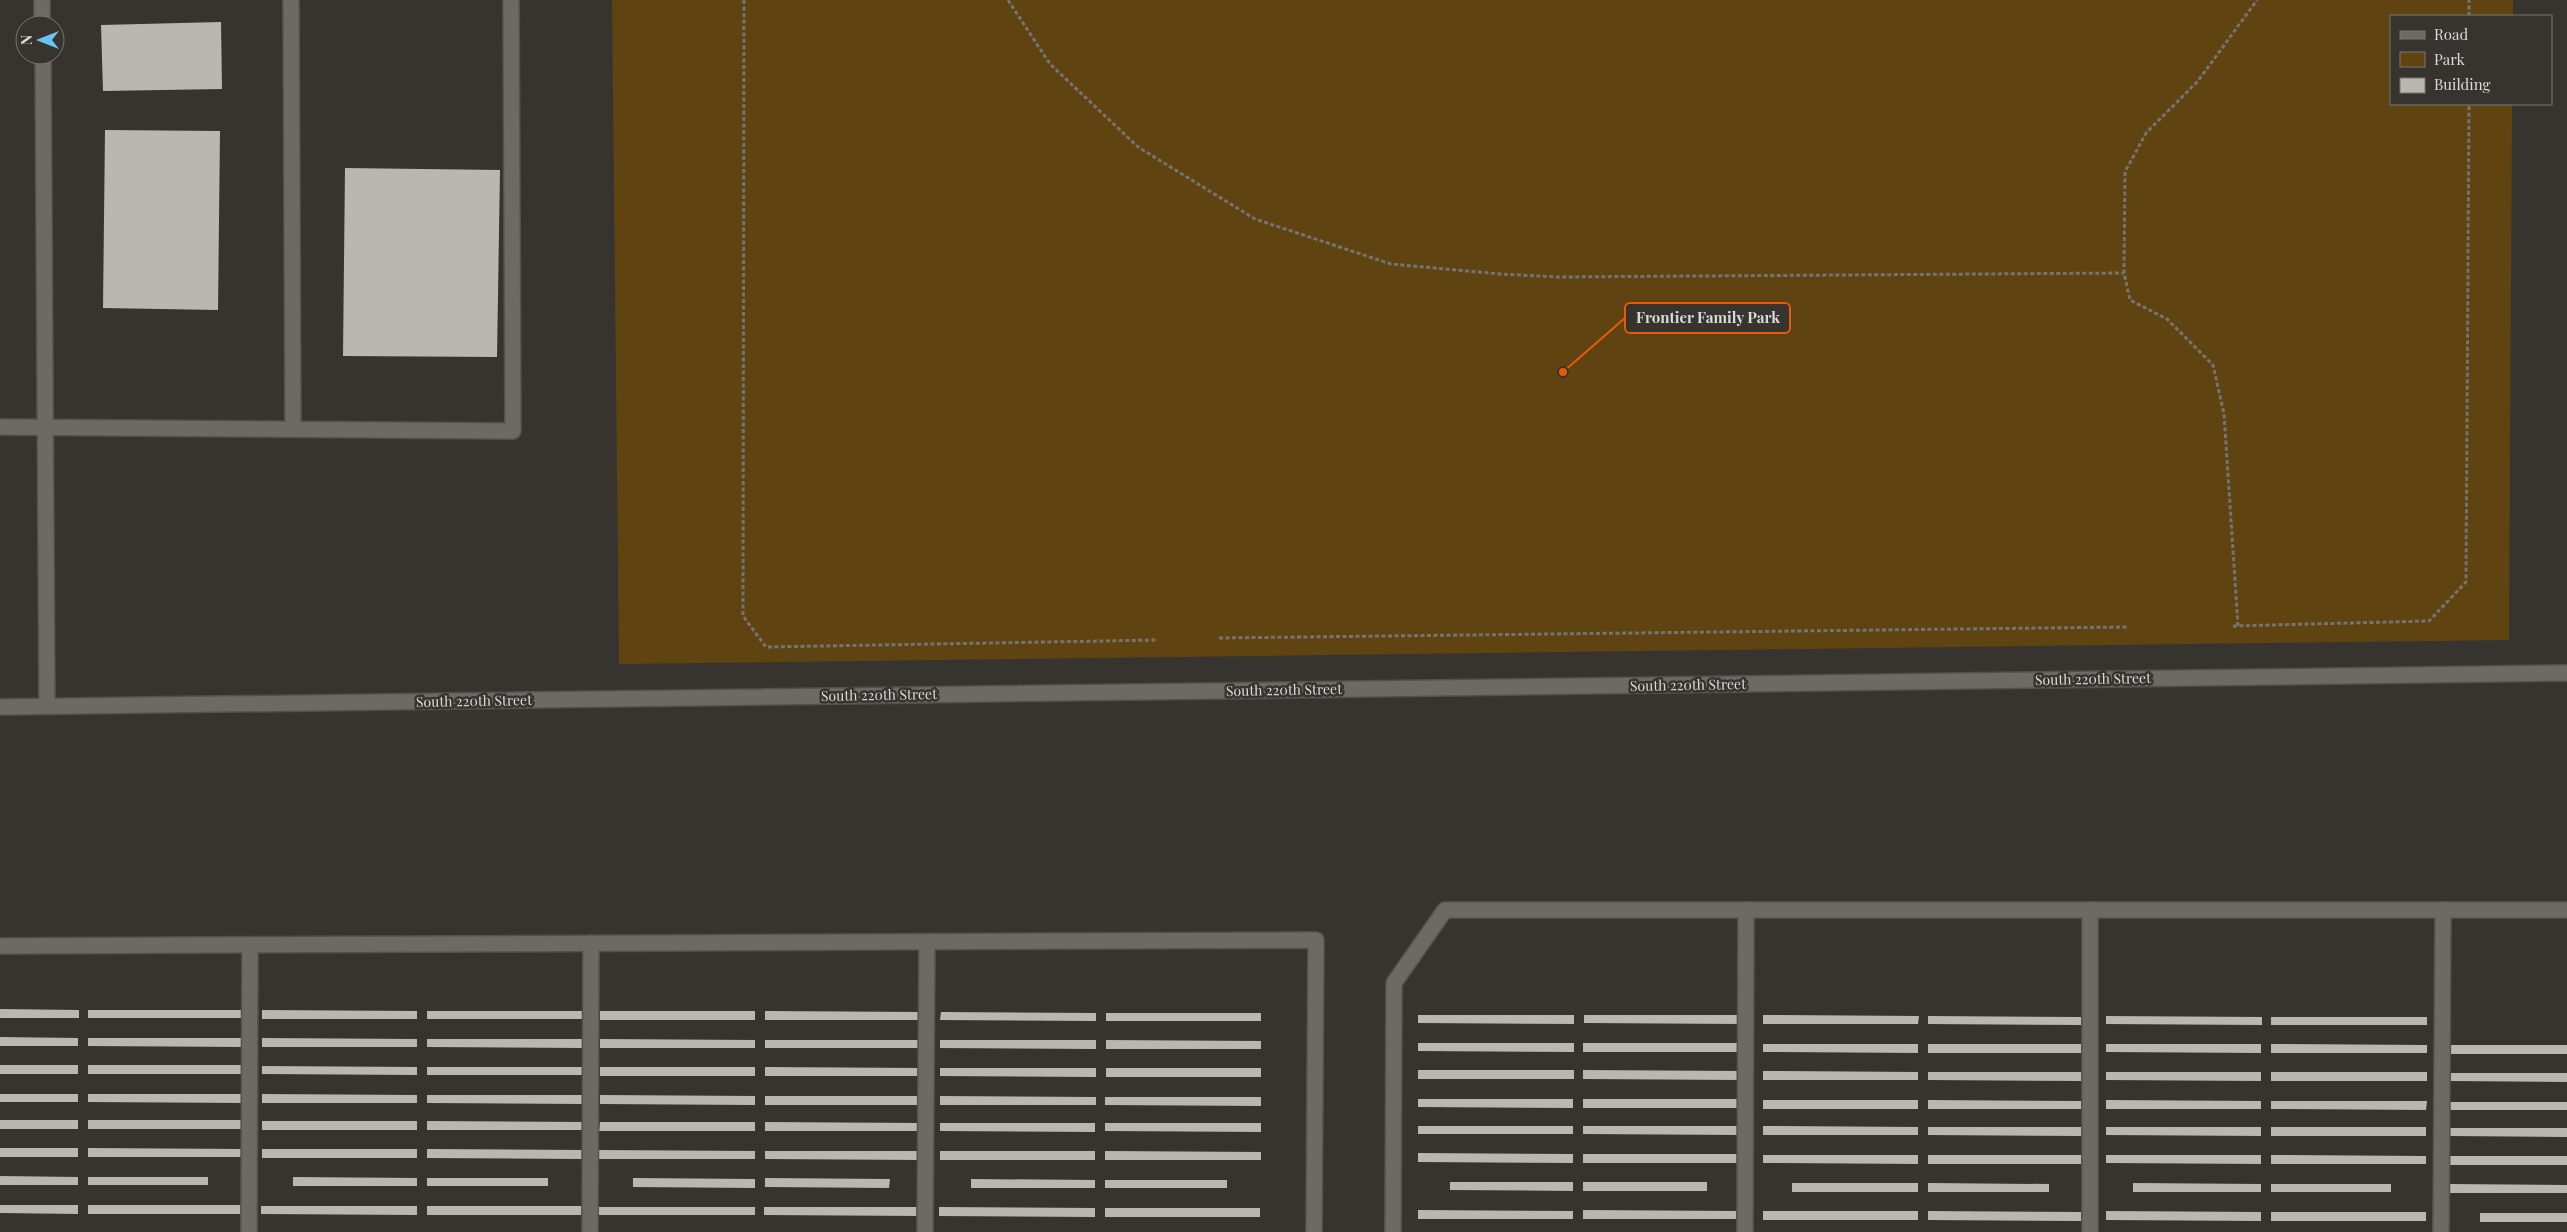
<svg xmlns="http://www.w3.org/2000/svg" width="2567" height="1232" viewBox="0 0 2567 1232" font-family="'Playfair Display',serif">
  <rect width="100%" height="100%" fill="#373430"/>
  <!-- green -->
  <polygon fill="#5f4412" points="612,0 2513,0 2513,16 2391,16 2391,104 2512,104 2509,640 619,664"/>
  <!-- building -->
  <g fill="#bab6b1">
    <polygon points="221,22 222,89 103,91 101,25"/>
    <polygon points="105,130 220,131 218,310 103,308"/>
    <polygon points="345,168 500,170 497,357 343,356"/>
    <polygon points="0,1009 79,1010 79,1018 0,1018"/>
    <rect x="88" y="1010" width="156" height="8"/>
    <polygon points="262,1010 417,1011 417,1019 262,1019"/>
    <rect x="427" y="1011" width="155" height="8"/>
    <rect x="600" y="1011" width="155" height="9"/>
    <polygon points="765,1011 921,1012 921,1020 765,1020"/>
    <polygon points="941,1012 1096,1013 1096,1021 940,1020"/>
    <rect x="1106" y="1013" width="155" height="8"/>
    <polygon points="1418,1015 1574,1015 1574,1024 1418,1023"/>
    <polygon points="1584,1015 1739,1015 1739,1024 1584,1023"/>
    <polygon points="1763,1015 1919,1016 1918,1024 1763,1024"/>
    <polygon points="1928,1016 2084,1017 2084,1025 1928,1024"/>
    <polygon points="2106,1016 2262,1017 2262,1025 2106,1024"/>
    <rect x="2271" y="1017" width="156" height="8"/>
    <polygon points="0,1037 78,1038 78,1046 0,1046"/>
    <polygon points="88,1038 244,1038 244,1047 88,1046"/>
    <polygon points="262,1038 417,1039 417,1047 262,1047"/>
    <polygon points="427,1039 582,1039 582,1048 427,1047"/>
    <polygon points="600,1039 755,1040 755,1048 600,1048"/>
    <rect x="765" y="1040" width="156" height="8"/>
    <polygon points="940,1040 1096,1040 1096,1049 940,1048"/>
    <polygon points="1106,1040 1261,1041 1261,1049 1106,1049"/>
    <polygon points="1418,1043 1574,1043 1574,1052 1418,1051"/>
    <rect x="1583" y="1043" width="156" height="9"/>
    <polygon points="1763,1044 1918,1044 1918,1053 1763,1052"/>
    <rect x="1928" y="1044" width="156" height="9"/>
    <polygon points="2106,1044 2261,1044 2261,1053 2106,1052"/>
    <polygon points="2271,1044 2427,1045 2427,1053 2271,1053"/>
    <rect x="2450" y="1045" width="117" height="9"/>
    <rect x="0" y="1065" width="78" height="9"/>
    <rect x="88" y="1065" width="156" height="9"/>
    <polygon points="262,1066 417,1067 417,1075 262,1074"/>
    <rect x="427" y="1067" width="155" height="8"/>
    <rect x="600" y="1067" width="155" height="9"/>
    <polygon points="765,1067 921,1068 921,1076 765,1076"/>
    <polygon points="940,1068 1096,1068 1096,1077 940,1076"/>
    <rect x="1106" y="1068" width="155" height="9"/>
    <rect x="1418" y="1070" width="156" height="9"/>
    <polygon points="1583,1070 1739,1071 1739,1080 1583,1079"/>
    <polygon points="1763,1071 1918,1072 1918,1080 1763,1080"/>
    <polygon points="1928,1072 2084,1072 2084,1081 1928,1080"/>
    <polygon points="2106,1072 2261,1072 2261,1081 2106,1080"/>
    <rect x="2271" y="1072" width="156" height="9"/>
    <polygon points="2450,1073 2567,1073 2567,1082 2450,1081"/>
    <rect x="0" y="1094" width="78" height="8"/>
    <polygon points="88,1094 244,1094 244,1103 88,1102"/>
    <polygon points="262,1094 417,1095 417,1103 262,1103"/>
    <polygon points="427,1095 582,1095 582,1104 427,1103"/>
    <polygon points="600,1095 755,1096 755,1105 600,1104"/>
    <rect x="765" y="1096" width="156" height="9"/>
    <polygon points="940,1096 1096,1097 1096,1105 940,1105"/>
    <polygon points="1105,1097 1261,1097 1261,1106 1105,1105"/>
    <polygon points="1418,1099 1573,1099 1573,1108 1418,1107"/>
    <rect x="1583" y="1099" width="156" height="9"/>
    <rect x="1763" y="1100" width="155" height="9"/>
    <polygon points="1928,1100 2083,1101 2083,1109 1928,1109"/>
    <polygon points="2106,1100 2261,1101 2261,1109 2106,1109"/>
    <polygon points="2271,1101 2427,1101 2426,1110 2271,1109"/>
    <rect x="2450" y="1102" width="117" height="8"/>
    <rect x="0" y="1120" width="78" height="9"/>
    <rect x="88" y="1120" width="155" height="9"/>
    <rect x="262" y="1121" width="155" height="9"/>
    <polygon points="427,1121 582,1122 582,1130 427,1130"/>
    <polygon points="600,1122 755,1122 755,1131 599,1131"/>
    <polygon points="765,1122 920,1123 920,1131 765,1131"/>
    <polygon points="940,1123 1095,1123 1095,1132 940,1131"/>
    <polygon points="1105,1123 1261,1123 1261,1132 1105,1131"/>
    <rect x="1418" y="1126" width="155" height="8"/>
    <polygon points="1583,1126 1739,1126 1739,1135 1583,1134"/>
    <polygon points="1763,1126 1918,1127 1918,1135 1763,1135"/>
    <polygon points="1928,1127 2083,1127 2083,1136 1928,1135"/>
    <polygon points="2106,1127 2261,1127 2261,1136 2106,1135"/>
    <rect x="2271" y="1127" width="155" height="9"/>
    <polygon points="2450,1128 2567,1128 2567,1137 2450,1136"/>
    <rect x="0" y="1148" width="78" height="9"/>
    <polygon points="88,1148 243,1149 243,1157 88,1157"/>
    <rect x="262" y="1149" width="155" height="9"/>
    <polygon points="427,1149 582,1150 582,1159 427,1158"/>
    <polygon points="599,1150 755,1151 755,1159 599,1159"/>
    <polygon points="765,1151 920,1151 920,1160 765,1159"/>
    <rect x="940" y="1151" width="155" height="9"/>
    <polygon points="1105,1151 1261,1152 1261,1160 1105,1160"/>
    <polygon points="1418,1153 1573,1154 1573,1163 1418,1162"/>
    <rect x="1583" y="1154" width="156" height="9"/>
    <polygon points="1763,1155 1918,1155 1918,1164 1763,1163"/>
    <rect x="1928" y="1155" width="155" height="9"/>
    <polygon points="2106,1155 2261,1155 2261,1164 2106,1163"/>
    <polygon points="2271,1155 2426,1156 2426,1164 2271,1164"/>
    <rect x="2450" y="1156" width="117" height="9"/>
    <polygon points="0,1176 78,1177 78,1185 0,1185"/>
    <rect x="88" y="1177" width="120" height="8"/>
    <polygon points="293,1177 417,1178 417,1186 293,1186"/>
    <rect x="427" y="1178" width="121" height="8"/>
    <polygon points="633,1178 755,1179 755,1188 633,1187"/>
    <polygon points="765,1178 890,1179 889,1188 765,1187"/>
    <polygon points="971,1179 1095,1180 1095,1188 971,1188"/>
    <rect x="1105" y="1180" width="122" height="8"/>
    <polygon points="1450,1182 1573,1182 1573,1191 1450,1190"/>
    <rect x="1583" y="1182" width="124" height="9"/>
    <rect x="1792" y="1183" width="126" height="9"/>
    <polygon points="1928,1183 2049,1184 2049,1192 1928,1192"/>
    <polygon points="2133,1183 2261,1184 2261,1192 2133,1192"/>
    <rect x="2271" y="1184" width="120" height="8"/>
    <polygon points="2449,1184 2567,1185 2567,1193 2449,1193"/>
    <polygon points="0,1205 78,1205 78,1214 0,1213"/>
    <rect x="88" y="1205" width="155" height="9"/>
    <polygon points="261,1206 417,1206 417,1215 261,1214"/>
    <rect x="427" y="1206" width="155" height="9"/>
    <rect x="599" y="1207" width="156" height="8"/>
    <polygon points="764,1207 920,1207 920,1216 764,1215"/>
    <polygon points="939,1207 1095,1208 1095,1217 939,1216"/>
    <rect x="1105" y="1208" width="155" height="9"/>
    <polygon points="1418,1210 1573,1211 1573,1219 1418,1219"/>
    <polygon points="1583,1210 1738,1211 1738,1219 1583,1219"/>
    <rect x="1763" y="1211" width="155" height="9"/>
    <polygon points="1928,1211 2083,1212 2083,1221 1928,1220"/>
    <polygon points="2106,1211 2261,1212 2261,1221 2106,1220"/>
    <rect x="2271" y="1212" width="155" height="9"/>
    <rect x="2480" y="1213" width="87" height="9"/>
  </g>
  <g fill="none" stroke-linecap="round" stroke-linejoin="round">
    <defs>
      <g id="lane">
        <polyline points="42,0 42,25"/>
        <polyline points="291,0 293,429"/>
        <polyline points="43,55 47,706"/>
        <polyline points="0,427 513,431 511,0"/>
        <polyline points="0,946 1316,940 1314,1232"/>
        <polyline points="249,1232 250,945"/>
        <polyline points="590,1232 591,943"/>
        <polyline points="925,1232 927,942"/>
        <polyline points="1393,1232 1394,983 1445,910 2567,910"/>
        <polyline points="1745,1232 1746,910"/>
        <polyline points="2090,1232 2090,910"/>
        <polyline points="2441,1232 2443,910"/>
      </g>
      <polyline id="street" points="0,707 2567,673"/>
    </defs>
    <!-- lane casing -->
    <use href="#lane" stroke="#53514d" stroke-width="18"/>
    <!-- street casing -->
    <use href="#street" stroke="#53514d" stroke-width="18"/>
    <!-- path -->
    <g stroke="#767470" stroke-width="3" stroke-dasharray="4 2.5" stroke-linecap="butt">
      <polyline points="744,0 743,616 766,647 1157,640"/>
      <polyline points="1008,0 1050,64 1138,147 1255,219 1391,264 1500,274 1558,277 2124,273"/>
      <polyline points="2469,16 2469,0"/>
      <polyline points="2233,626 2429,621 2466,582 2469,104"/>
      <polyline points="2238,626 2224,414 2213,365 2167,319 2130,300 2124,273 2125,172 2146,133 2198,81 2257,0"/>
      <polyline points="1219,638 2127,627"/>
    </g>
    <!-- lane -->
    <use href="#lane" stroke="#6d6a65" stroke-width="15"/>
    <!-- street -->
    <use href="#street" stroke="#6d6a65" stroke-width="15"/>
  </g>
  <g text-anchor="middle" stroke-width="5" stroke-linejoin="round" paint-order="stroke">
    <!-- street labels -->
    <g font-size="14" fill="#dcdad7" stroke="#373430">
      <text transform="translate(2093 679) rotate(-1)" y="5">South 220th Street</text>
      <text transform="translate(1688 685) rotate(-1)" y="5">South 220th Street</text>
      <text transform="translate(1284 690) rotate(-1)" y="5">South 220th Street</text>
      <text transform="translate(879 695) rotate(-1)" y="5">South 220th Street</text>
      <text transform="translate(474 701) rotate(-1)" y="5">South 220th Street</text>
    </g>
  </g>
  <!-- callouts -->
  <path fill="none" stroke="#e8590c" stroke-width="2" d="M1563 372L1625 318"/>
  <circle fill="#e8590c" stroke="#373430" stroke-width="2" cx="1563" cy="372" r="5"/>
  <rect fill="#373430" stroke="#e8590c" stroke-width="2" x="1625" y="303" width="165" height="30" rx="5"/>
  <g font-size="15" text-anchor="middle" font-weight="bold" fill="#dcdad7">
    <text x="1708" y="323">Frontier Family Park</text>
  </g>
  <!-- legend -->
  <rect x="2390" y="15" width="162" height="90" fill="#373430" stroke="#797673"/>
  <rect x="2400" y="31" width="25" height="8" fill="#6d6a65" stroke="#797673"/>
  <text x="2434" y="40" font-size="15" fill="#dcdad7">Road</text>
  <rect x="2400" y="52" width="25" height="15" fill="#5f4412" stroke="#797673"/>
  <text x="2434" y="65" font-size="15" fill="#dcdad7">Park</text>
  <rect x="2400" y="78" width="25" height="15" fill="#bab6b1" stroke="#797673"/>
  <text x="2434" y="90" font-size="15" fill="#dcdad7">Building</text>
  <!-- north arrow -->
  <g transform="translate(40 40) rotate(270)"><circle r="24" fill="#373430" stroke="#797673"/>
  <path d="M0-4L9 19L0 12L-9 19Z" fill="#6cc3f2"/>
  <text y="-8" font-size="14" font-weight="bold" text-anchor="middle" fill="#dcdad7">N</text>
  </g>
</svg>
